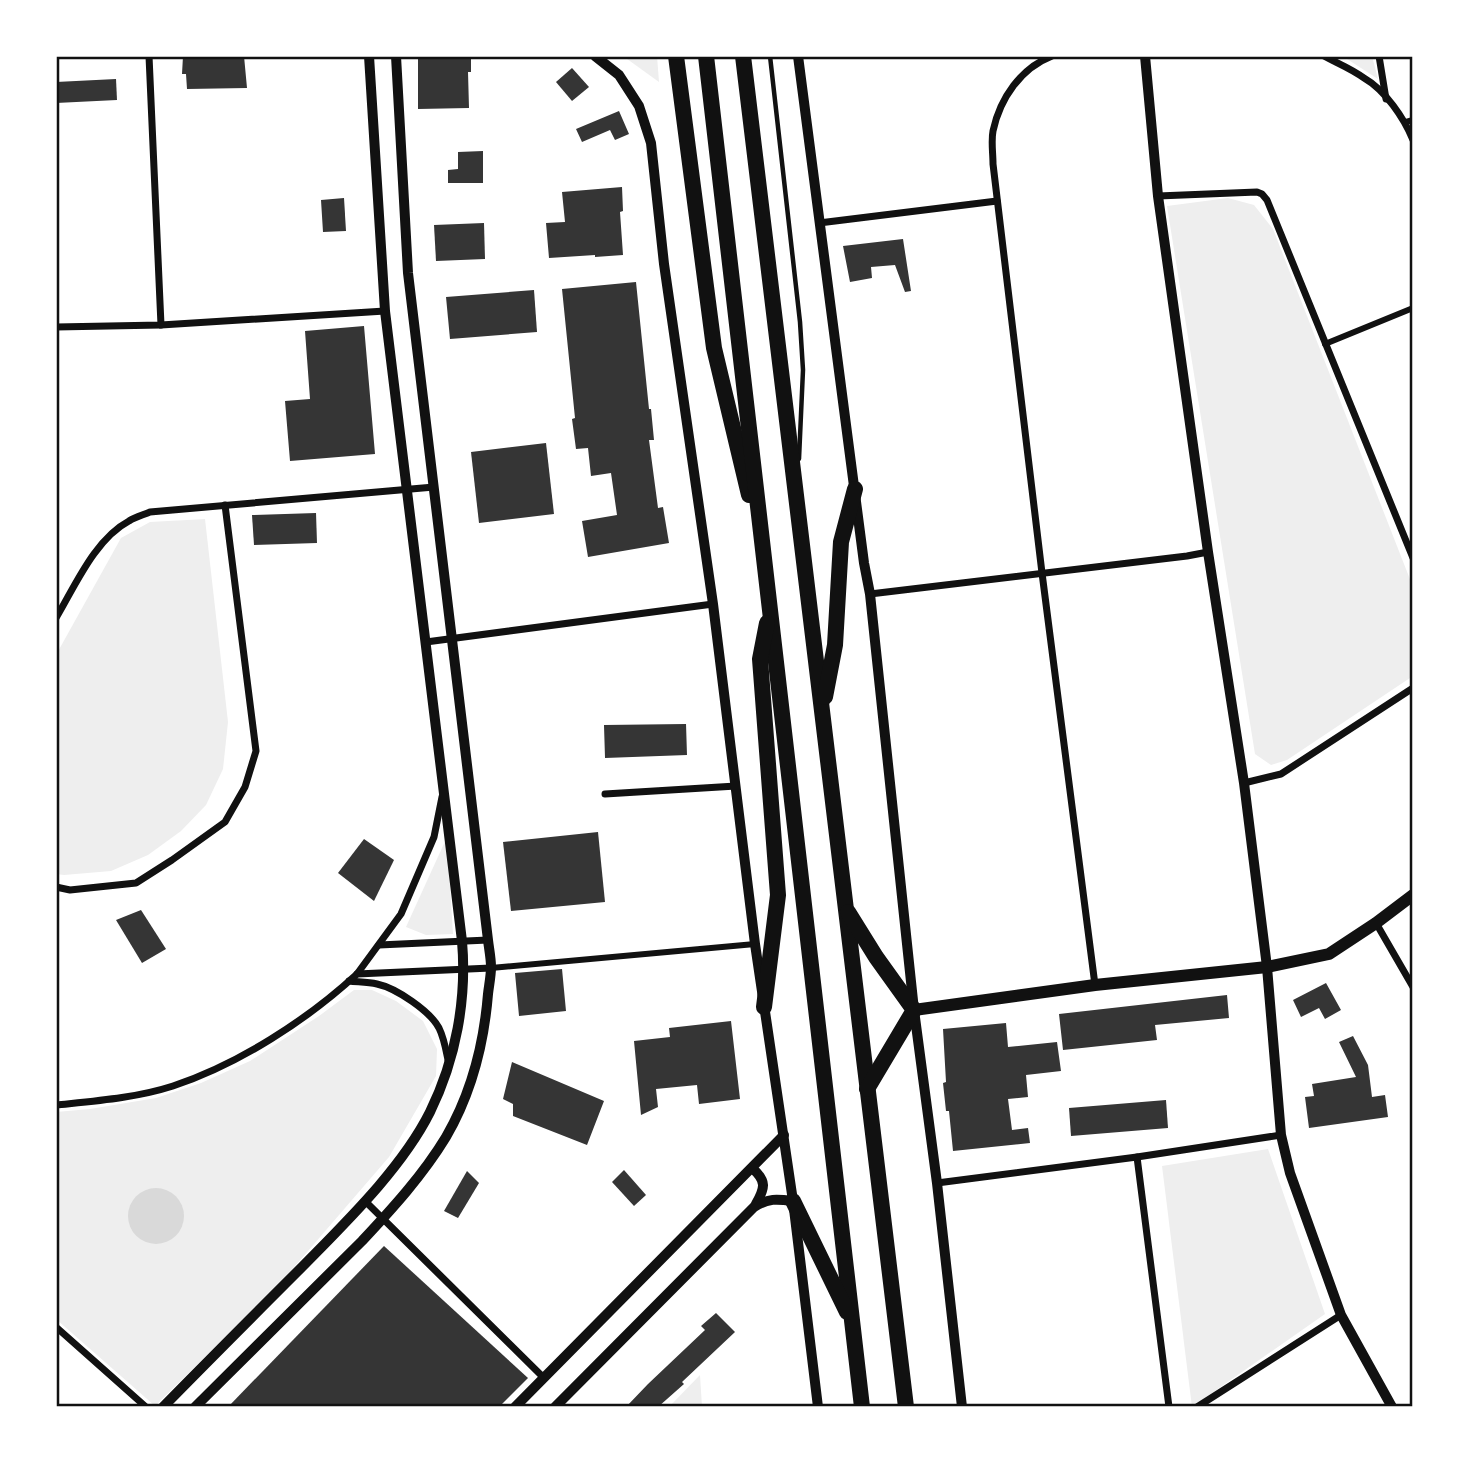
<svg xmlns="http://www.w3.org/2000/svg" width="1469" height="1463" viewBox="0 0 1469 1463" font-family="'Source Sans 3',sans-serif">
  <rect width="100%" height="100%" fill="#fff"/>
  <!-- green -->
  <g fill="#eee">
    <polygon points="623,56 657,56 659,82"/>
    <polygon points="1342,56 1372,56 1378,79 1344,57"/>
    <polygon points="1228,198 1254,205 1273,229 1413,587 1413,676 1287,760 1271,765 1255,754 1167,206"/>
    <polygon points="205,519 228,722 223,769 206,805 181,831 148,855 111,871 64,875 56,874 56,655 121,538 150,522"/>
    <polygon points="447,837 453,934 426,935 406,927"/>
    <polygon points="354,990 372,990 396,1001 423,1021 437,1049 436,1076 389,1157 283,1280 155,1406 56,1319 56,1112 90,1109 156,1098 201,1083 250,1061 319,1016"/>
    <polygon points="1268,1149 1325,1314 1192,1407 1162,1166"/>
    <polygon points="700,1375 702,1407 669,1407"/>
  </g>
  <!-- water -->
  <circle fill="#d9d9d9" cx="156" cy="1216" r="28"/>
  <!-- building -->
  <g fill="#353535">
    <polygon points="183,56 244,56 247,88 187,89 186,74 182,74"/>
    <polygon points="418,56 471,56 471,72 468,72 469,108 418,109"/>
    <polygon points="572,68 589,87 572,101 556,82"/>
    <polygon points="116,79 117,100 56,103 56,82"/>
    <polygon points="619,111 629,134 615,140 610,130 582,142 576,129"/>
    <polygon points="483,151 483,183 448,183 448,170 458,169 458,152"/>
    <polygon points="622,187 623,211 620,212 623,255 595,257 595,255 549,258 546,223 565,222 562,192"/>
    <polygon points="344,198 346,231 323,232 321,200"/>
    <polygon points="484,223 485,259 436,261 434,225"/>
    <polygon points="903,239 911,291 905,292 895,265 871,267 872,278 850,282 843,246"/>
    <polygon points="636,282 649,409 651,409 654,440 649,440 658,508 663,507 669,543 588,557 582,521 617,515 611,473 591,476 588,448 576,449 572,419 575,418 562,289"/>
    <polygon points="534,290 537,332 450,339 446,297"/>
    <polygon points="364,326 375,454 290,461 285,401 310,399 305,331"/>
    <polygon points="546,443 554,514 479,523 471,452"/>
    <polygon points="316,513 317,543 254,545 252,515"/>
    <polygon points="686,724 687,755 605,758 604,725"/>
    <polygon points="598,832 605,902 511,911 503,842"/>
    <polygon points="364,839 394,860 374,901 338,873"/>
    <polygon points="141,910 166,949 142,963 116,920"/>
    <polygon points="562,969 566,1011 519,1016 515,973"/>
    <polygon points="1326,983 1341,1010 1325,1019 1319,1008 1301,1017 1293,1000"/>
    <polygon points="1227,995 1229,1018 1155,1025 1157,1040 1063,1050 1059,1014"/>
    <polygon points="731,1021 740,1099 699,1104 697,1085 656,1089 658,1107 641,1115 634,1041 670,1037 669,1028"/>
    <polygon points="1006,1023 1008,1047 1057,1042 1061,1071 1026,1075 1028,1097 1008,1099 1012,1130 1028,1128 1030,1143 953,1151 949,1111 946,1111 943,1083 946,1082 943,1029"/>
    <polygon points="1353,1036 1368,1065 1372,1097 1385,1095 1388,1117 1309,1128 1305,1097 1314,1096 1312,1084 1356,1077 1339,1042"/>
    <polygon points="512,1062 604,1101 587,1145 513,1116 513,1104 503,1099"/>
    <polygon points="1166,1100 1168,1128 1071,1136 1069,1108"/>
    <polygon points="624,1170 646,1195 634,1206 612,1182"/>
    <polygon points="467,1171 479,1183 458,1218 444,1211"/>
    <polygon points="384,1246 528,1378 499,1407 228,1407"/>
    <polygon points="716,1313 735,1332 682,1382 684,1384 658,1407 626,1407 648,1384 705,1330 701,1326"/>
  </g>
  <g fill="none" stroke-linecap="round" stroke-linejoin="round">
    <!-- service -->
    <polyline stroke="#111" stroke-width="4.5" points="770,56 800,322 803,370 799,459"/>
    <!-- pedestrian -->
    <g stroke="#111" stroke-width="6">
      <polyline points="1406,122 1413,120"/>
      <polyline points="1325,344 1413,308"/>
      <polyline points="491,968 755,944"/>
    </g>
    <!-- minor -->
    <g stroke="#111" stroke-width="7">
      <polyline points="149,56 161,325"/>
      <path d="M1052,56C1021,68 1000,98 993,131C991,141 993,153 993,164L1042,573L1095,985"/>
      <path d="M1324,56C1337,63 1352,69 1364,78C1385,90 1404,118 1413,140"/>
      <polyline points="1379,56 1386,99"/>
      <polyline points="1158,196 1257,192 1262,194 1267,200 1413,558"/>
      <polyline points="819,223 997,201"/>
      <polyline points="56,327 161,325 385,311"/>
      <polyline points="870,594 1187,556 1208,552"/>
      <path d="M56,618C75,586 95,539 129,521C135,517 143,515 150,512L434,487"/>
      <polyline points="426,642 713,604"/>
      <polyline points="1244,783 1281,774 1413,688"/>
      <polyline points="605,794 736,786"/>
      <polyline points="56,887 70,890 136,883 172,860 225,822 245,787 256,751 225,505"/>
      <polyline points="1376,923 1413,987"/>
      <polyline points="379,945 488,940"/>
      <polyline points="357,974 491,968"/>
      <path d="M349,981C358,982 368,982 377,984C396,988 430,1011 439,1028C444,1038 446,1050 448,1060"/>
      <path d="M56,1105C95,1101 136,1098 173,1086C239,1064 307,1020 357,974L401,914L434,837L442,797"/>
      <polyline points="1137,1157 1169,1407"/>
      <polyline points="937,1183 1137,1157 1281,1135"/>
      <polyline points="365,1201 544,1378"/>
      <polyline points="56,1327 146,1407"/>
      <polyline points="1197,1407 1341,1315"/>
    </g>
    <!-- tertiary -->
    <g stroke="#111" stroke-width="10">
      <polyline points="595,56 619,75 639,106 651,143 664,264 713,604 755,944 793,1201 818,1407"/>
      <polyline points="798,56 864,563 870,594 914,1010 937,1183 962,1407"/>
      <polyline points="1145,56 1158,196 1208,552 1244,783 1267,967 1281,1135 1290,1173 1341,1315 1392,1407"/>
      <path d="M752,1168C767,1181 765,1188 756,1204"/>
      <path d="M163,1407C209,1360 255,1314 302,1267C346,1222 402,1168 430,1112C456,1059 467,999 462,941L385,311L369,56"/>
      <path d="M195,1407L362,1241C392,1209 423,1175 446,1137C471,1094 484,1043 488,994C489,985 491,976 491,967C491,958 489,949 488,940L408,273L396,56"/>
      <polyline points="515,1407 784,1135"/>
      <path d="M555,1407L754,1207C768,1198 777,1199 793,1201"/>
    </g>
    <!-- secondary -->
    <polyline stroke="#111" stroke-width="12" points="914,1010 1095,985 1267,967 1329,954 1376,923 1413,895"/>
    <!-- motorway -->
    <g stroke="#111" stroke-width="16">
      <polyline points="676,56 714,348 749,495"/>
      <polyline points="706,56 862,1407"/>
      <polyline points="743,56 906,1407"/>
      <polyline points="825,697 835,645 841,542 855,489"/>
      <polyline points="848,912 876,957 914,1010 867,1089"/>
      <polyline points="764,1007 778,895 760,659 767,623"/>
      <polyline points="793,1201 847,1312"/>
    </g>
  </g>
  <!-- border -->
  <rect width="1469" height="1463" fill="none" stroke="#ffffff" stroke-width="116"/>
  <rect x="58" y="58" width="1353" height="1347" fill="none" stroke="#111" stroke-width="2.5"/>
</svg>
